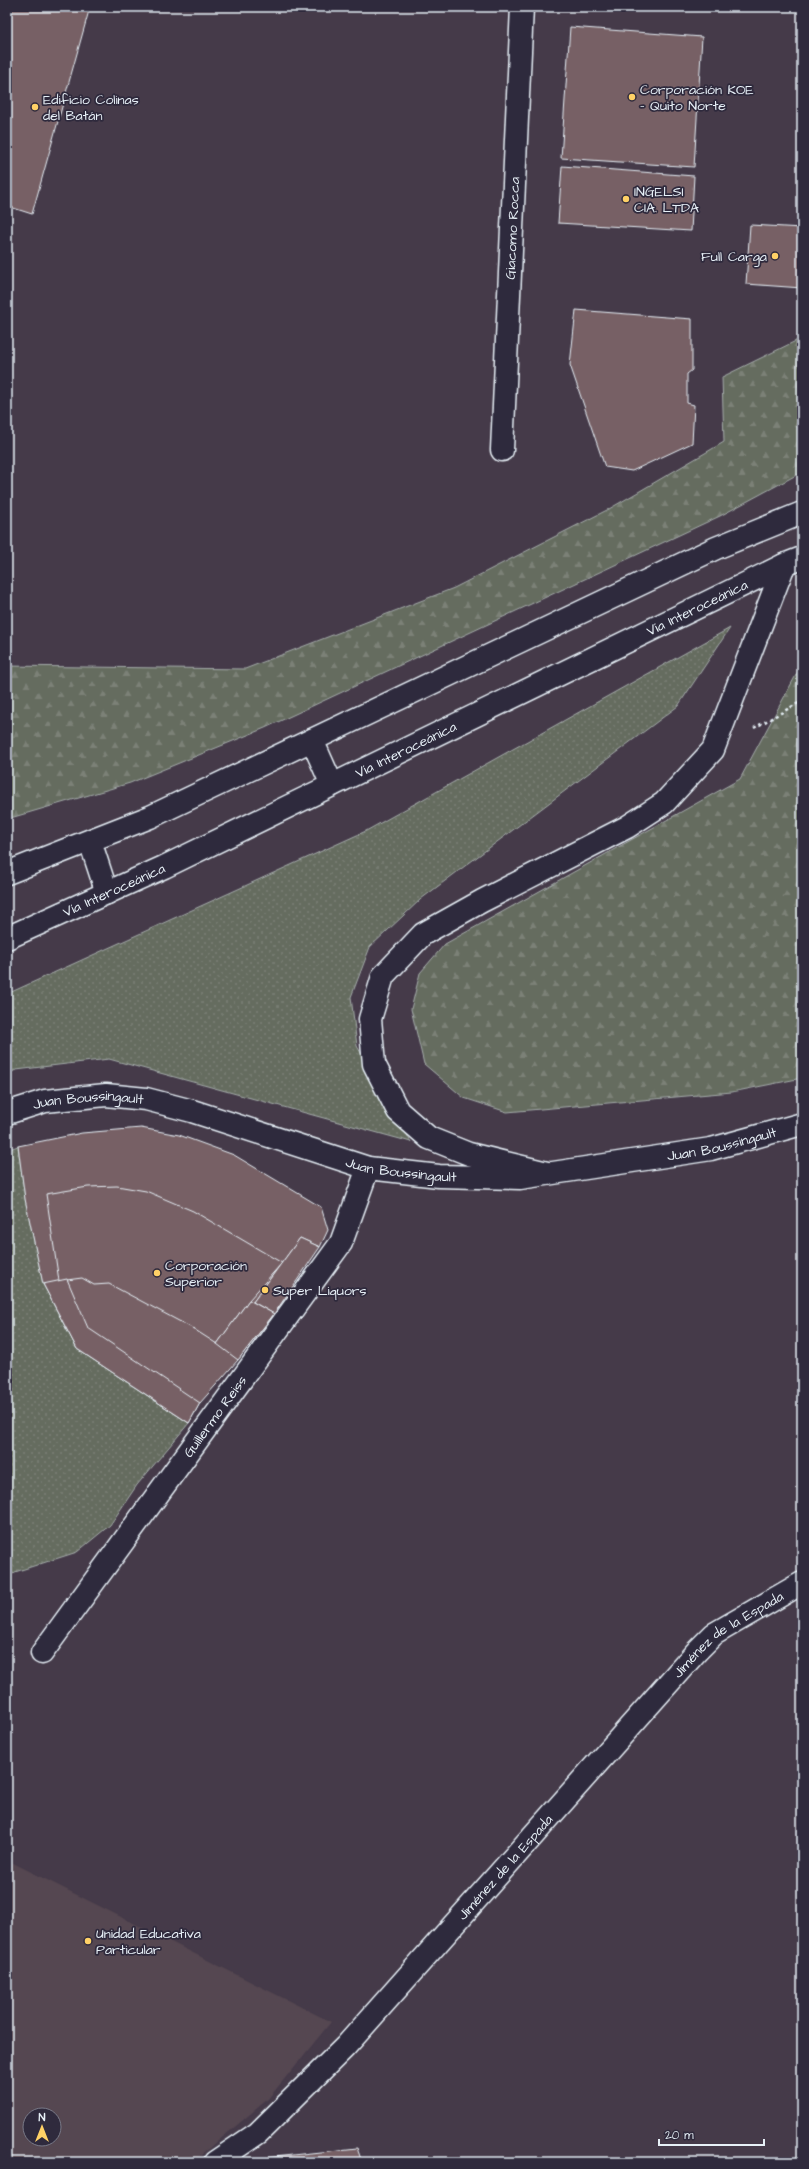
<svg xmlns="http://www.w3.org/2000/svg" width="809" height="2169" viewBox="0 0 809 2169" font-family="'Architects Daughter',sans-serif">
  <defs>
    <pattern id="grass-dots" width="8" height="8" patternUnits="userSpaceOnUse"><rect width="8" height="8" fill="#656c5f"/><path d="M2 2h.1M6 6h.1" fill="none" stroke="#7b8177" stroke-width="1.8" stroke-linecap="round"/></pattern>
    <pattern id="forest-firs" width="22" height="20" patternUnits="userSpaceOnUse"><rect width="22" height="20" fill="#656c5f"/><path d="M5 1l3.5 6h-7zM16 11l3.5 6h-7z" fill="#7b8177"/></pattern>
  </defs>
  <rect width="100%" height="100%" fill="#453a49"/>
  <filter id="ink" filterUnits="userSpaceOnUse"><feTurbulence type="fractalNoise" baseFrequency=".025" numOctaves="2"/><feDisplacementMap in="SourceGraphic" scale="8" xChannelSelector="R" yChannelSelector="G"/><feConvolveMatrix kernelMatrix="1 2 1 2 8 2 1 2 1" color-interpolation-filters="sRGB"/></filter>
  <g filter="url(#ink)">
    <!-- built -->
    <path fill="#544651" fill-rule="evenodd" d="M7,1860L331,2022L268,2099L193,2162H7ZM30,2115H54V2139H30Z"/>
    <!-- grass -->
    <g fill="url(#grass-dots)" stroke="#a6aeac">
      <polygon points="730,628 678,706 421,899 370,947 351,997 357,1046 411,1142 109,1059 16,1070 7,1074 7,994 366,831"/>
      <polygon points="18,1146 25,1199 43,1284 77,1349 189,1423 137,1485 110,1525 77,1552 15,1572 7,1579 7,1150"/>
    </g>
    <!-- forest -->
    <g fill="url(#forest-firs)" stroke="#a6aeac">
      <polygon points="802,338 802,472 720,516 265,728 130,783 7,819 7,666 245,669 454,588 609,509 724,442 722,377"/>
      <polygon points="802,664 802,1078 732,1092 507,1112 464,1098 424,1064 411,1009 420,973 445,944 740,779"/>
    </g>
    <!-- building -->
    <g fill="#776165" stroke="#e8f1f8">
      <polygon points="7,7 90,7 32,214 7,206"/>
      <polygon points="570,27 702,37 694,167 561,158"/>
      <polygon points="562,166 694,176 691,231 558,223"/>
      <polygon points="750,225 802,228 802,288 746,284"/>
      <polygon points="576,310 692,319 692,370 687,374 687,403 694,405 692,443 632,471 605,467 570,365"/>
      <polygon points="141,1128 179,1135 234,1155 321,1207 328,1230 320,1247 300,1238 253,1302 274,1314 238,1360 200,1403 189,1423 77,1349 43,1284 25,1199 18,1146 82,1133"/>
      <polygon points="117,1186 146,1191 193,1211 282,1263 249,1300 217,1344 192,1328 109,1284 94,1285 82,1278 59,1281 46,1194 88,1187"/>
      <polygon points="300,1238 320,1247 274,1314 253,1302"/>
      <polygon points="67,1279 88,1328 200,1403 189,1423 77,1349 43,1284"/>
      <polygon points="249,1300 274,1314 238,1360 217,1344"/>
      <polygon points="357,2148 362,2162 265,2162 265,2158"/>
    </g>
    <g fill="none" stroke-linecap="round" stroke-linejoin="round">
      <defs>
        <g id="minor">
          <path id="s1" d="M502,450L522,7"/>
          <path id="s2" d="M42,1653L341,1243L368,1168"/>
          <path id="s3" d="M215,2162L258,2133L345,2047L697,1651L714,1634L802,1583"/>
        </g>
        <g id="secondary">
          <path id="s4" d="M7,1113L45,1101L106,1095L146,1099L192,1111L368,1168L439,1176L520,1178L711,1149L802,1124"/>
        </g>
        <g id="primary">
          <polyline points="312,740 332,785"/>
          <polyline points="90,841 107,893"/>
          <polyline points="7,873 150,817 716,548 802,513"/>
          <path id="s5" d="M7,938L164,867L784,565L802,558"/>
          <polyline points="547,1173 469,1154 429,1138 398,1111 374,1064 370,1019 383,976 423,934 482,901 627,827 664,803 713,750 784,565"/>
        </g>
      </defs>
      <!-- minor casing -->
      <use href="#minor" stroke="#e8f1f8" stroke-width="25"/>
      <!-- secondary casing -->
      <use href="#secondary" stroke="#e8f1f8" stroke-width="25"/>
      <!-- primary casing -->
      <use href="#primary" stroke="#e8f1f8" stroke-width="25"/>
      <!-- path -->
      <polyline stroke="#e8f1f8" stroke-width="2.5" stroke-dasharray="3 3" stroke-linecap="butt" points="754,728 802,701"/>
      <!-- minor -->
      <use href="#minor" stroke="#2f2a3d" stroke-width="22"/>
      <!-- secondary -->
      <use href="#secondary" stroke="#2f2a3d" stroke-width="22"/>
      <!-- primary -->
      <use href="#primary" stroke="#2f2a3d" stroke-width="22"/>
    </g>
  </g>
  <!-- markers -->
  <g fill="#ffd166" stroke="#2f2a3d" stroke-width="1.5">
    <circle cx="632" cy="97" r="4"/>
    <circle cx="35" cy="107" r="4"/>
    <circle cx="626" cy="199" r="4"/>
    <circle cx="775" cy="256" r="4"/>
    <circle cx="157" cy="1273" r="4"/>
    <circle cx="265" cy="1290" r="4"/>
    <circle cx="88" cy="1941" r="4"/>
  </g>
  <g text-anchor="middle" stroke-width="3.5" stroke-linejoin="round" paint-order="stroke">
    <!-- poi labels -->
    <g font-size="14" fill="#e8f1f8" stroke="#2f2a3d" text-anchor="start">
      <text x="640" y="94">Corporación KOE<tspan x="640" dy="16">- Quito Norte</tspan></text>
      <text x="43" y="104">Edificio Colinas<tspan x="43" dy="16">del Batán</tspan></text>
      <text x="634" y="196">INGELSI<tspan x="634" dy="16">CIA. LTDA</tspan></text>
      <text x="767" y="261" text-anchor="end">Full Carga</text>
      <text x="165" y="1270">Corporación<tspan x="165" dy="16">Superior</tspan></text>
      <text x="273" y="1295">Super Liquors</text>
      <text x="96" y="1938">Unidad Educativa<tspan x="96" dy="16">Particular</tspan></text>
    </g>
    <!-- street labels -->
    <g font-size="14" fill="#e8f1f8" stroke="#2f2a3d">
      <text dy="5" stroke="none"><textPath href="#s1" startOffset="222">Giacomo Rocca</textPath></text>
      <text dy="5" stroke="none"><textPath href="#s5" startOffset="765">Vía Interoceánica</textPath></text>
      <text dy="5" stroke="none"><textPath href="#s5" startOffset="441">Vía Interoceánica</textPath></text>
      <text dy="5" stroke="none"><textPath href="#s5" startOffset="117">Vía Interoceánica</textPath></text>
      <text dy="5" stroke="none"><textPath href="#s4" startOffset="83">Juan Boussingault</textPath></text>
      <text dy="5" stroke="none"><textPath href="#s4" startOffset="731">Juan Boussingault</textPath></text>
      <text dy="5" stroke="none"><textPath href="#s4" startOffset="407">Juan Boussingault</textPath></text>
      <text dy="5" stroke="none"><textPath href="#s2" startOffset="293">Guillermo Reiss</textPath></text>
      <text dy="5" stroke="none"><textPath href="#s3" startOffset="739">Jiménez de la Espada</textPath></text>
      <text dy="5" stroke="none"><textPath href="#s3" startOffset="415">Jiménez de la Espada</textPath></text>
    </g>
  </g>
  <!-- margin -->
  <rect width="809" height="2169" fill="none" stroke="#2f2a3d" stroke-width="24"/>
  <rect x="12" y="12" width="785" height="2145" fill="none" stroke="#e8f1f8" stroke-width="1.5" filter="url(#ink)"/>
  <!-- north arrow -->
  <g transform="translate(42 2127)"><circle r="19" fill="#2f2a3d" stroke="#797a88"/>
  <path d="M0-3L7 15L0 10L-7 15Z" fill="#ffd166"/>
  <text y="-6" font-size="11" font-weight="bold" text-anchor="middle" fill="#e8f1f8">N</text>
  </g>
  <!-- scale -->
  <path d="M659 2139v6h105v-6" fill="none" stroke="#e8f1f8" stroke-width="2"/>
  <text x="665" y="2139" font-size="12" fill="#e8f1f8" stroke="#2f2a3d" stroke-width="3" paint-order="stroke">20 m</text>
</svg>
